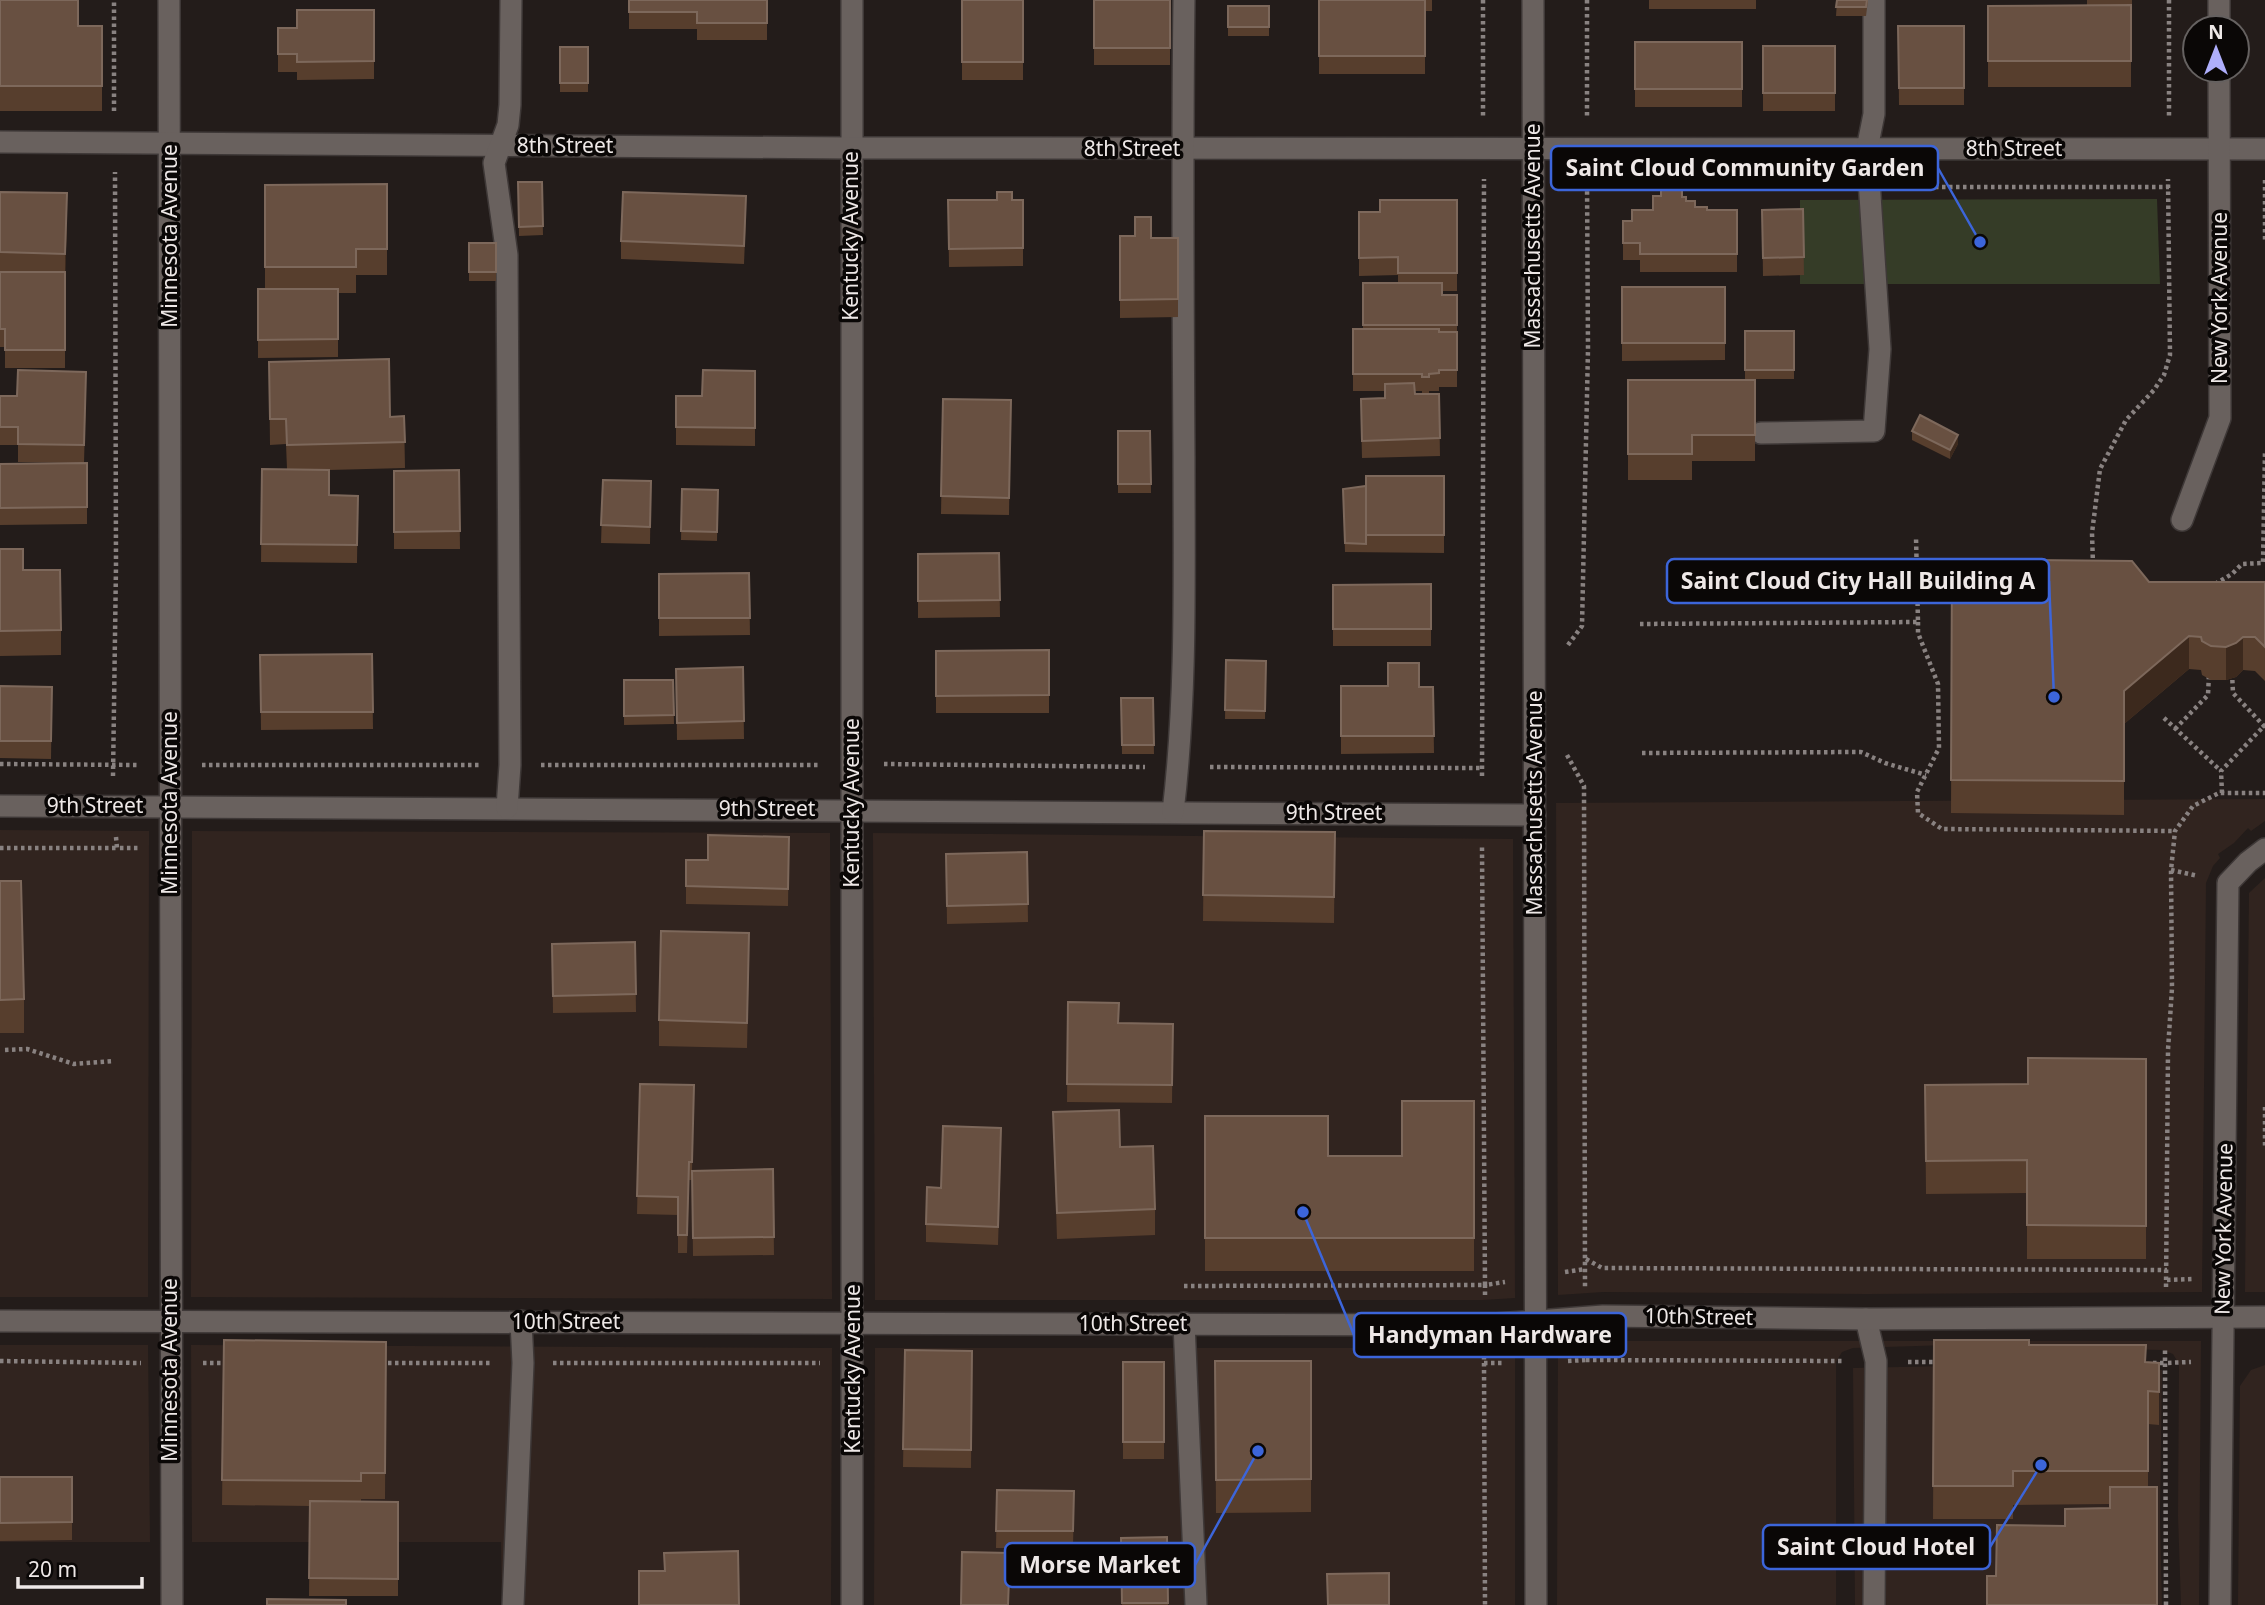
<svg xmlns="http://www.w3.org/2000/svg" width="2265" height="1605" viewBox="0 0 2265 1605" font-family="'Noto Sans',sans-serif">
  <rect width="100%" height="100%" fill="#231c1a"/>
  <!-- built -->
  <g fill="#31241f">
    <polygon points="2265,799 2265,821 2251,831 2248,828 2234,843 2218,854 2220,858 2213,866 2206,883 2202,1292 1866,1294 1603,1292 1558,1295 1556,803"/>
    <polygon points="0,830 149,831 148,1297 0,1297"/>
    <polygon points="192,831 830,833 832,1299 191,1297"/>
    <polygon points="873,833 1513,839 1515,1298 1483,1300 875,1300"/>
    <polygon points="2265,878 2265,1292 2245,1292 2249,893"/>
    <polygon points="1587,1341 2201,1341 2199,1605 2181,1605 2178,1516 2179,1364 2173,1354 2162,1350 1949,1345 1853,1348 1842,1352 1836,1362 1836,1605 1557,1605 1558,1343"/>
    <polygon points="0,1345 148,1345 150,1542 0,1542"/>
    <polygon points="191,1345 832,1348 831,1605 502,1605 501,1542 192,1542"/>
    <polygon points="1515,1346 1515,1605 874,1605 875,1348 1483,1348"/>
    <polygon points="2265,1365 2265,1605 2238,1605 2240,1386 2251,1370"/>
    <polygon points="1949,1366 2162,1370 2160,1517 2162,1605 1855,1605 1853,1368"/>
  </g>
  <!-- green -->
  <polygon fill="#353c27" points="2157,199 2160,284 1800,284 1800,200"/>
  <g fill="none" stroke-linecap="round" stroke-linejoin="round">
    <defs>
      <g id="minor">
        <polyline points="169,0 172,1605"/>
        <polyline points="852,0 852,1605"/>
        <polyline points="1533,0 1536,1605"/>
        <polyline points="2219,28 2219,0"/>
        <polyline points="0,142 851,148 2265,149"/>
        <polyline points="1761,433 1874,431 1880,349 1867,149 1874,114 1874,0"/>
        <polyline points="2182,520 2220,418 2219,70"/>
        <polyline points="0,806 1535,815"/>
        <polyline points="507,808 510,765 507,255 494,163 508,125 510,105 511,0"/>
        <path d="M1173,812C1187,694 1184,575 1184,457C1183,304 1182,152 1184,0"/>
        <polyline points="1866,1319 1876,1361 1874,1605"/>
        <polyline points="0,1321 1483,1325 1603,1316 1866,1319 2265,1317"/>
        <polyline points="1184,1323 1196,1605"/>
        <polyline points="513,1605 523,1363 521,1321"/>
        <polyline points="2220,1605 2228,883 2248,862 2265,849"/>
      </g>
    </defs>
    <!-- minor casing -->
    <use href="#minor" stroke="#3e3837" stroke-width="24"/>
    <!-- path -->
    <g stroke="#898281" stroke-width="4.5" stroke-dasharray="3.5 3.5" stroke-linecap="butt">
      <polyline points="1483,0 1483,118"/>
      <polyline points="1587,0 1587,118"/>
      <polyline points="2169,0 2169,118"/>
      <polyline points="114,111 114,0"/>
      <polyline points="2265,180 2265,242"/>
      <polyline points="1587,187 1839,187"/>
      <polyline points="1900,187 2169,187"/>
      <polyline points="2093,565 2092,533 2100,469 2126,420 2154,390 2164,375 2170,355 2168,179"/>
      <polyline points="1917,573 1955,573"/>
      <polyline points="2215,584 2232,574 2242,564 2263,563 2265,451"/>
      <polyline points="1918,622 1918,633 1938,684 1939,748 1917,792 1918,813 1942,829 2175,831"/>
      <polyline points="1640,624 1918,622 1916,537"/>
      <polyline points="1568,645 1582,626 1588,349 1587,179"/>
      <polyline points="2232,673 2233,693 2264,726 2265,724"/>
      <polyline points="2164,718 2221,771"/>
      <polyline points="2175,729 2208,695 2209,674"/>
      <polyline points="1642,753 1861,752 1885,763 1926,775"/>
      <polyline points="1567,755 1584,786 1585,1288"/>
      <polyline points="0,764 140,765"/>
      <polyline points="884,764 1145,767"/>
      <polyline points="202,765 480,765"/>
      <polyline points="541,765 819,765"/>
      <polyline points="1210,767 1482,768"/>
      <polyline points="113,776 116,566 115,172"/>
      <polyline points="1482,776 1484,179"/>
      <polyline points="2222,793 2221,771 2264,726"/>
      <polyline points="116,837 117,848 139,848"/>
      <polyline points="0,848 117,848"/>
      <polyline points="2171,870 2198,876"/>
      <polyline points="5,1050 27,1049 74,1064 114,1061"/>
      <polyline points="2265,1107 2265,1147"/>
      <polyline points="1586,1259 1602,1268 2167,1270"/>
      <polyline points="1565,1272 1585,1269"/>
      <polyline points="2167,1280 2194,1279"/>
      <polyline points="1184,1286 1485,1285 1482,847"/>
      <polyline points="2166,1287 2168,1050 2172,988 2171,870 2175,831 2193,806 2219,793 2265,793"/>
      <polyline points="1485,1295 1485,1285 1505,1282"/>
      <polyline points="1484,1356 1484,1363 1503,1363"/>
      <polyline points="1586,1360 1843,1361"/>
      <polyline points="0,1361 141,1363"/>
      <polyline points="1568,1361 1586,1360 1586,1349"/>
      <polyline points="1908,1362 1938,1362"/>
      <polyline points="203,1363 229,1363"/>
      <polyline points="381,1363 491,1363"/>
      <polyline points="553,1363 820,1363"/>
      <polyline points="1484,1363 1485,1605"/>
      <polyline points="2153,1363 2165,1363 2165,1349"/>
      <polyline points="2166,1605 2165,1363 2191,1362"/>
    </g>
    <!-- minor -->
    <use href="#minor" stroke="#69615e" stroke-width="21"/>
  </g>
  <!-- wall -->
  <g fill="#573e2d" fill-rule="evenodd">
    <polygon points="0,0 78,26 102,26 102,111 0,111"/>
    <polygon points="629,0 767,0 767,40 697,40 697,29 629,29"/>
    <rect x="962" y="0" width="61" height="80"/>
    <rect x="1094" y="0" width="76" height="65"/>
    <polygon points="1319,0 1432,0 1432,11 1425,11 1425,74 1319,74"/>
    <rect x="1649" y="0" width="107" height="9"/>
    <polygon points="1837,0 1868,0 1866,16 1836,16"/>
    <polygon points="2087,0 2132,0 2132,19 2131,19 2131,87 1988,87 1988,6 2087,5"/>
    <rect x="1228" y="6" width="41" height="30"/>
    <polygon points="374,10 374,79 297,80 297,72 278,72 278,28 297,28"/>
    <polygon points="1898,26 1964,26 1964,105 1899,105"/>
    <rect x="1635" y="42" width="107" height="65"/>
    <rect x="1763" y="46" width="72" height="65"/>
    <rect x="560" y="47" width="28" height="45"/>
    <polygon points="518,182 542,182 543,235 519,236"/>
    <polygon points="387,184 387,275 356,275 356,293 338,293 338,357 258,358 258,289 265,289 265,185"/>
    <polygon points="0,192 67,219 65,280 65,368 5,368 5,347 0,347"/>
    <polygon points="1682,197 1695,207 1707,210 1737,210 1737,272 1640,272 1640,260 1623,260 1623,221 1632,221"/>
    <polygon points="948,200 1023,200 1023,266 949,267"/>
    <path d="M1457,200V291H1442V295H1457V387H1439V391H1429V394H1439L1440,456L1362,458L1361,416L1385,398V391H1353V329H1363V283H1398V275L1359,276V212H1380ZM1415,391H1422V394H1415Z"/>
    <polygon points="1803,209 1804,275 1763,276 1762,210"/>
    <polygon points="746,214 744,264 621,259 621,241"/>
    <polygon points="1120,236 1178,238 1178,317 1120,318"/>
    <rect x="469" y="243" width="27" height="38"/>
    <polygon points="1622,287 1725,287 1725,360 1622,361"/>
    <rect x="1745" y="331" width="49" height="48"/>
    <polygon points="269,362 390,417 404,416 405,468 329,470 329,495 358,496 357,563 261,562 262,469 287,469 286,444 270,445"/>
    <polygon points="755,371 755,446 676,445 676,396 702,396"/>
    <polygon points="1628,380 1755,380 1755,461 1692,461 1692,480 1628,480"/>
    <polygon points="86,390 84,463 18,462 18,445 0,445 0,396 17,396"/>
    <polygon points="943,399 1011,400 1009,515 941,514"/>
    <polygon points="1118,431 1150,431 1151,493 1118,493"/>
    <polygon points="1912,431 1958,444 1950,459 1912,440"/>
    <polygon points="87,463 87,524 0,525 0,464"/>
    <polygon points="459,470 460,549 394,549 394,471"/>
    <polygon points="1444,476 1444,553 1345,552 1343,489"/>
    <polygon points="603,480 651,481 650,544 601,543"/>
    <polygon points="682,489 718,490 717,541 681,540"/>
    <polygon points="0,549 23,570 61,630 61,655 0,656"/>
    <polygon points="999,553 1000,617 918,618 918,554"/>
    <polygon points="1952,559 2149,582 2265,582 2265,681 2255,671 2243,670 2236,677 2226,680 2211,680 2202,675 2201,670 2189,669 2124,724 2124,815 1951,813"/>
    <polygon points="749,573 750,635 659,636 659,574"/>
    <polygon points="1431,584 1431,646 1333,646 1333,585"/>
    <polygon points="1049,650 1049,713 936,713 936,651"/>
    <polygon points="372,654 373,729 261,730 260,655"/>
    <polygon points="1226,660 1266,661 1265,719 1225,719"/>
    <polygon points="743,667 744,739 677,740 676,669"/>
    <polygon points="624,680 673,680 674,724 624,725"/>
    <polygon points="0,686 52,687 51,759 0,758"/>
    <polygon points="1341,686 1433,687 1434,753 1341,754"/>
    <polygon points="1121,698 1153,698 1154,754 1122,754"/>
    <polygon points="1204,831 1335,832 1334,923 1203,921"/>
    <polygon points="789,837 788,906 686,904 686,860 708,860"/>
    <polygon points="1027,852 1028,922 947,924 946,854"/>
    <polygon points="0,881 24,999 24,1033 0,1033"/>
    <polygon points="635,942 636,1012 553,1013 552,944"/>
    <polygon points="749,959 747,1048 659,1046 659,1020"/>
    <polygon points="1068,1002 1119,1023 1173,1024 1172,1103 1067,1102"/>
    <polygon points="2146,1059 2146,1259 2027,1259 2027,1193 1926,1194 1925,1085 2028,1084"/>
    <polygon points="640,1084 694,1085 692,1171 773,1169 774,1255 693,1256 692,1180 689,1180 687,1253 678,1253 678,1215 637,1214"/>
    <polygon points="1474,1101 1474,1271 1205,1271 1205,1116 1328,1156 1402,1156"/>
    <polygon points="1053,1112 1120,1147 1155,1209 1155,1235 1057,1239"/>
    <polygon points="1001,1146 998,1245 926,1242 926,1224"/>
    <polygon points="224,1340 386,1342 385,1499 361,1499 361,1501 398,1502 398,1596 309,1596 310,1506 222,1505"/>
    <polygon points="1934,1340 2029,1345 2146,1362 2159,1363 2159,1425 2148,1424 2148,1487 1996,1576 2065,1526 2110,1508 2110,1504 2013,1505 2013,1519 1933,1519"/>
    <polygon points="905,1350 972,1351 971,1468 903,1467"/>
    <polygon points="1215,1361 1311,1361 1311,1512 1216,1513"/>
    <rect x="1123" y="1362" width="41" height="97"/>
    <polygon points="0,1477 72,1477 72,1540 0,1541"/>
    <polygon points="997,1490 1074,1491 1073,1549 996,1548"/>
    <polygon points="1167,1537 1168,1605 1122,1605 1121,1538"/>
  </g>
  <!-- shaded-wall -->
  <g fill="#3c291d">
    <polygon points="67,193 67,219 65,280 65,254"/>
    <polygon points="1958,435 1958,444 1950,459 1950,450"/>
    <polygon points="2189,636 2189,669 2124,724 2124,691"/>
    <polygon points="2243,637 2243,670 2236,677 2226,680 2226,647"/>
  </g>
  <!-- building -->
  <g fill="#685041" stroke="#7d685b" stroke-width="2">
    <polygon points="0,0 78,0 78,26 102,26 102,86 0,86"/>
    <polygon points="629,0 767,0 767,23 697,23 697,12 629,12"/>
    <rect x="962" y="0" width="61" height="62"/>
    <rect x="1094" y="0" width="76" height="48"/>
    <rect x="1319" y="0" width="106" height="56"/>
    <polygon points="1837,0 1867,0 1866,7 1836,7"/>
    <polygon points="2131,5 2131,61 1988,61 1988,6"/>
    <rect x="1228" y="6" width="41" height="21"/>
    <polygon points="297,10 374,10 374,61 297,62 297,54 278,54 278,28 297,28"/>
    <polygon points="1898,26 1964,26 1964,88 1899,88"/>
    <rect x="1635" y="42" width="107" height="47"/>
    <rect x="1763" y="46" width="72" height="47"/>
    <rect x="560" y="47" width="28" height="36"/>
    <polygon points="518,182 542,182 543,226 519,227"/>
    <polygon points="387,184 387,249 356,249 356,267 265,267 265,185"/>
    <polygon points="1661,190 1682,190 1682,197 1686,197 1686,201 1695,201 1695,207 1707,207 1707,210 1737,210 1737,254 1640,254 1640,243 1623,243 1623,221 1632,221 1632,210 1653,210 1653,196 1661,196"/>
    <polygon points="0,192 67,193 65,254 0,252"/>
    <polygon points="623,192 746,196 744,246 621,241"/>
    <polygon points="997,192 1012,192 1012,200 1023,200 1023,248 949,249 948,200 997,200"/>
    <polygon points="1380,200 1457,200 1457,273 1398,273 1398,257 1359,258 1359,212 1380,212"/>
    <polygon points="1803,209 1804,257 1763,258 1762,210"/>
    <polygon points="1135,217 1151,217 1151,238 1178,238 1178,299 1120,300 1120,236 1135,236"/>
    <rect x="469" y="243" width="27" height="29"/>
    <polygon points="0,272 65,272 65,350 5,350 5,329 0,329"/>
    <polygon points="1363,283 1442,283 1442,295 1457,295 1457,325 1363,325"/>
    <rect x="1622" y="287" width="103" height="56"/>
    <polygon points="258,289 338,289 338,339 258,340"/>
    <polygon points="1353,329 1439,329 1439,332 1457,332 1457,370 1439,370 1439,373 1429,374 1429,377 1422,377 1422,374 1353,374"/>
    <rect x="1745" y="331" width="49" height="39"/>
    <polygon points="389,359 390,417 404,416 405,442 287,445 286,419 270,419 269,362"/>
    <polygon points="18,370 86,372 84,445 18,444 18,427 0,427 0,396 17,396"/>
    <polygon points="703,370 755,371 755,428 676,427 676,396 702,396"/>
    <polygon points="1628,380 1755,380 1755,435 1692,435 1692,454 1628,454"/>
    <polygon points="1414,383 1415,394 1439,394 1440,438 1362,441 1361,399 1385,398 1385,384"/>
    <polygon points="943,399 1011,400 1009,498 941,496"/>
    <polygon points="1920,415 1958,435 1950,450 1912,431"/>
    <polygon points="1118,431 1150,431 1151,484 1118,484"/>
    <polygon points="87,463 87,507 0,508 0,464"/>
    <polygon points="262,469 329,470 329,495 358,496 357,545 261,544"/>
    <polygon points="459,470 460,531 394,532 394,471"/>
    <rect x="1366" y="476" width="78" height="59"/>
    <polygon points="603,480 651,481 650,527 601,525"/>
    <polygon points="1366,486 1366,544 1345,543 1343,489"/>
    <polygon points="682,489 718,490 717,532 681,531"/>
    <polygon points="0,549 23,549 23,570 60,570 61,630 0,631"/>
    <polygon points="999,553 1000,600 918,601 918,554"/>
    <polygon points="1952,559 2132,561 2149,582 2265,582 2265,647 2255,637 2243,637 2236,643 2226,647 2211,646 2202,641 2201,637 2189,636 2124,691 2124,781 1951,780"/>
    <polygon points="749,573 750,618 659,618 659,574"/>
    <polygon points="1431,584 1431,629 1333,629 1333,585"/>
    <polygon points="1049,650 1049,695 936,696 936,651"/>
    <polygon points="372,654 373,712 261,712 260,655"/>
    <polygon points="1226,660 1266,661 1265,711 1225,710"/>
    <polygon points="1388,663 1419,663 1419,687 1433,687 1434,736 1341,736 1341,686 1388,686"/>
    <polygon points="743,667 744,721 677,723 676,669"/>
    <polygon points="624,680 673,680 674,715 624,716"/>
    <polygon points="0,686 52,687 51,741 0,741"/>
    <polygon points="1121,698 1153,698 1154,745 1122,745"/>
    <polygon points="1204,831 1335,832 1334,897 1203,895"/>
    <polygon points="708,835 789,837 788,889 686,886 686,860 708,860"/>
    <polygon points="1027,852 1028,904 947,906 946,854"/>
    <polygon points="0,881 21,881 24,999 0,1000"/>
    <polygon points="661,931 749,933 747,1023 659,1020"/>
    <polygon points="635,942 636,994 553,996 552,944"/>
    <polygon points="1068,1002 1119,1003 1118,1023 1173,1024 1172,1085 1067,1084"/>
    <polygon points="2028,1058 2146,1059 2146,1226 2027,1225 2027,1160 1926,1161 1925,1085 2028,1084"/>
    <polygon points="640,1084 694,1085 692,1162 689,1162 687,1235 678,1235 678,1197 637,1196"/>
    <polygon points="1402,1101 1474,1101 1474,1238 1205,1238 1205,1116 1328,1116 1328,1156 1402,1156"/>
    <polygon points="1119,1110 1120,1147 1153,1146 1155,1209 1057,1213 1053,1112"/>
    <polygon points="943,1126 1001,1128 998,1227 926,1224 927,1187 941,1188"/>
    <polygon points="773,1169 774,1237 693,1238 692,1171"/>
    <polygon points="224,1340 386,1342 385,1473 361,1473 361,1481 222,1480"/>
    <polygon points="1934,1340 2029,1340 2029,1345 2146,1345 2145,1362 2159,1363 2159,1392 2148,1391 2148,1471 2013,1471 2013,1486 1933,1486"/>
    <polygon points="905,1350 972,1351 971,1450 903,1449"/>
    <polygon points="1215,1361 1311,1361 1311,1479 1216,1480"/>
    <rect x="1123" y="1362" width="41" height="80"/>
    <polygon points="0,1477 72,1477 72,1522 0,1523"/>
    <polygon points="2110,1487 2157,1487 2157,1605 1987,1605 1987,1576 1996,1576 1997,1525 2065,1526 2065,1509 2110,1508"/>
    <polygon points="997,1490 1074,1491 1073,1531 996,1531"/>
    <polygon points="310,1501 398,1502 398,1579 309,1578"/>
    <polygon points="1167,1537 1168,1603 1122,1603 1121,1538"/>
    <polygon points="738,1551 739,1605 639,1605 639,1571 665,1571 664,1553"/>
    <polygon points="962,1552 1010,1553 1008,1605 961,1605"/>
    <polygon points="1389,1573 1389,1605 1328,1605 1327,1574"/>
    <polygon points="267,1599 346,1600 346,1605 267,1605"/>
  </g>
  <g text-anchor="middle" stroke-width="7" stroke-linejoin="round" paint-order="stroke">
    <!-- street labels -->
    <g font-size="21" fill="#eee8e7" stroke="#0a0706">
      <text x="565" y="153">8th Street</text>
      <text x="1132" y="156">8th Street</text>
      <text x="2014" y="156">8th Street</text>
      <text transform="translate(170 236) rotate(-90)" y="7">Minnesota Avenue</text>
      <text transform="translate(851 236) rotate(-90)" y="7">Kentucky Avenue</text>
      <text transform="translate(1533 236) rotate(-90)" y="7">Massachusetts Avenue</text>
      <text transform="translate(2220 298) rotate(-90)" y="7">New York Avenue</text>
      <text transform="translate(170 803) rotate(-90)" y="7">Minnesota Avenue</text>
      <text transform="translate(852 803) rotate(-90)" y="7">Kentucky Avenue</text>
      <text transform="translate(1535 803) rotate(-90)" y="7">Massachusetts Avenue</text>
      <text x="95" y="813">9th Street</text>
      <text x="767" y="816">9th Street</text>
      <text x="1334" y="820">9th Street</text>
      <text transform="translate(2224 1229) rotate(-89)" y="7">New York Avenue</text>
      <text transform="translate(1699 1317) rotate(1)" y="7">10th Street</text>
      <text x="566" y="1329">10th Street</text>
      <text x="1133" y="1331">10th Street</text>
      <text transform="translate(853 1369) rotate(-90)" y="7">Kentucky Avenue</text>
      <text transform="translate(170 1370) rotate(-90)" y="7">Minnesota Avenue</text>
    </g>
  </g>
  <!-- callouts -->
  <path fill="none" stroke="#3c65da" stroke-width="2.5" d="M1980 242L1938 168M2054 697L2049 581M1303 1212L1354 1335M2041 1465L1990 1547M1258 1451L1195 1565"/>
  <g fill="#3c65da" stroke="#0a0706" stroke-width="2.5">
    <circle cx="1980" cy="242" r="7"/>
    <circle cx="2054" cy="697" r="7"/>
    <circle cx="1303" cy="1212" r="7"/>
    <circle cx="2041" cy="1465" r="7"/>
    <circle cx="1258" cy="1451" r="7"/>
  </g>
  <g fill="#0a0706" stroke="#3c65da" stroke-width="2.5">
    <rect x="1551" y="146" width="387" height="44" rx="7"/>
    <rect x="1667" y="559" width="382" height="44" rx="7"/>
    <rect x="1354" y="1313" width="272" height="44" rx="7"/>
    <rect x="1763" y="1525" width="227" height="44" rx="7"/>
    <rect x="1005" y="1543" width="190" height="44" rx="7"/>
  </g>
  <g font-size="23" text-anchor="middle" font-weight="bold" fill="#eee8e7">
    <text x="1745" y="176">Saint Cloud Community Garden</text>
    <text x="1858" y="589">Saint Cloud City Hall Building A</text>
    <text x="1490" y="1343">Handyman Hardware</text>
    <text x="1876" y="1555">Saint Cloud Hotel</text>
    <text x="1100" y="1573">Morse Market</text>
  </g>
  <!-- north arrow -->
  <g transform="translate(2216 49)"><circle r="33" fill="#0a0706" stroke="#656160" stroke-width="2"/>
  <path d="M0-5L12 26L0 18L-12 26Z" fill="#aeaefb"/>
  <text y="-10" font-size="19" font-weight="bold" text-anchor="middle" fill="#eee8e7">N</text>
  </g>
  <!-- scale -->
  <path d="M18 1577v10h124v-10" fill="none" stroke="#eee8e7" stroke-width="3.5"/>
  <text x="28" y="1577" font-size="21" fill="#eee8e7" stroke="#0a0706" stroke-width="5" paint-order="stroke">20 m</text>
</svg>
